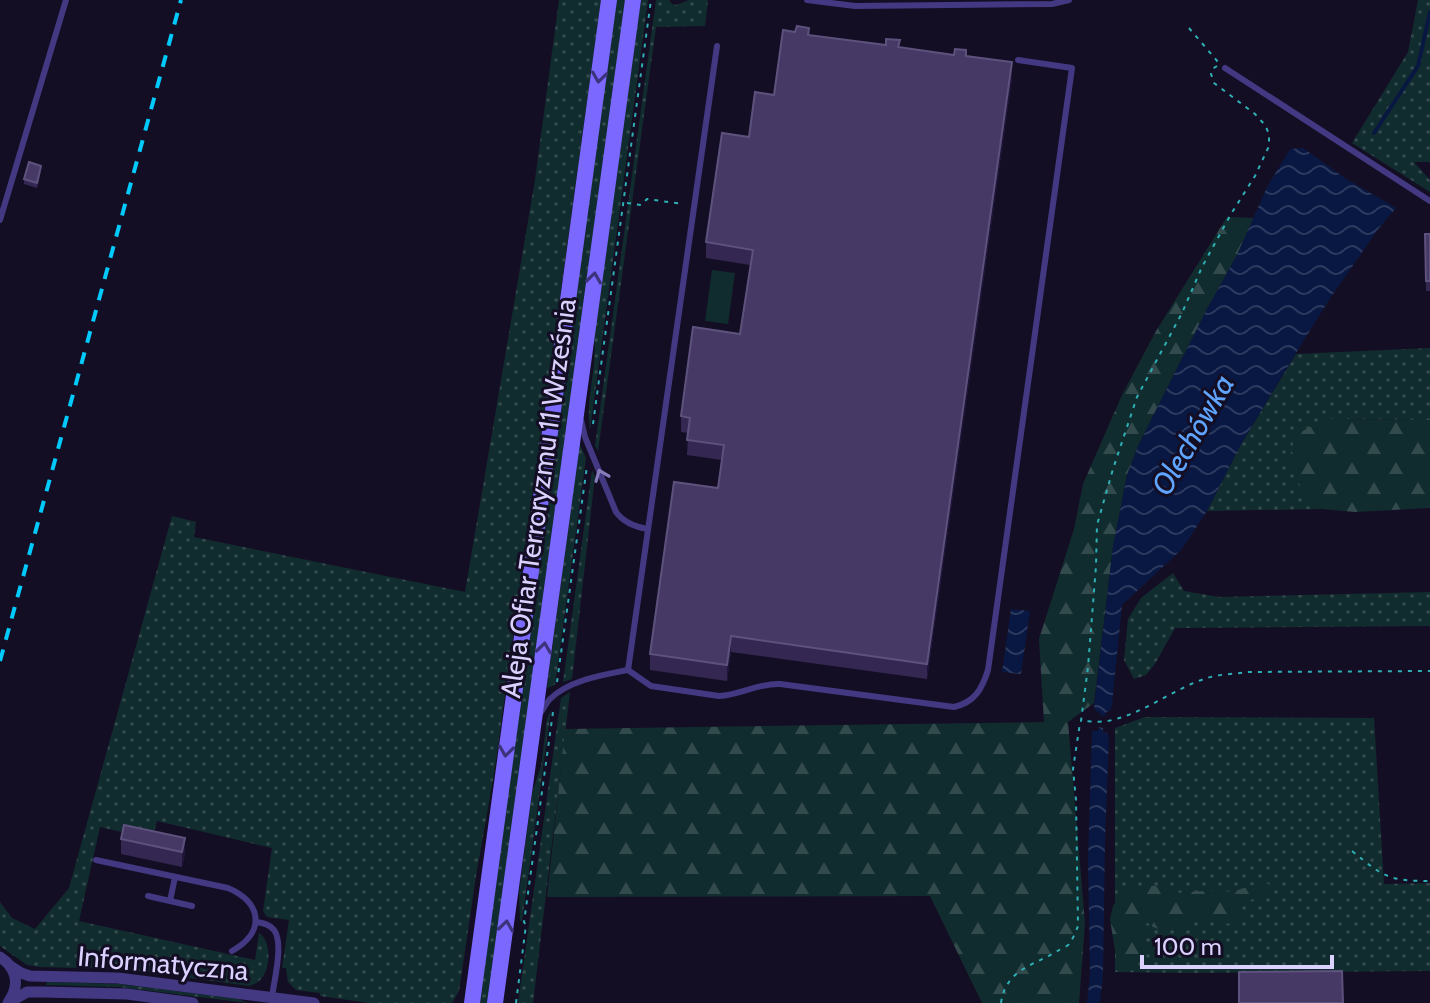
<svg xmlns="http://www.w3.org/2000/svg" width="1430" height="1003" viewBox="0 0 1430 1003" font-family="Cabin,sans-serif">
  <defs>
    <pattern id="grass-dots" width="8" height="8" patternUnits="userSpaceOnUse" patternTransform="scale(2)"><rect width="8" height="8" fill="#112c2e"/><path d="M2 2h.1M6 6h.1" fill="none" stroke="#334a4d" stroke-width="1.8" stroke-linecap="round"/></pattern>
    <pattern id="forest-firs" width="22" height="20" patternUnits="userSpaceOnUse" patternTransform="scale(2)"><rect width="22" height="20" fill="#112c2e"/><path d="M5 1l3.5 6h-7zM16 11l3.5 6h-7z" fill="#334a4d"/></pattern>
    <pattern id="water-waves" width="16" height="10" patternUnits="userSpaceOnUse" patternTransform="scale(2)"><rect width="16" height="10" fill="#091842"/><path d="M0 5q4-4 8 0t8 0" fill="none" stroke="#2c395e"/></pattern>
  </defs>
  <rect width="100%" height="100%" fill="#140e24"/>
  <!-- grass -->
  <g fill="url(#grass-dots)">
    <path d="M559,0H601L495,768L476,876L459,991L452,1003H369L320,996V993L296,990L288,982L286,968H282L289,920L267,917L263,911L272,848L157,821L152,839L100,827L79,921L255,960L259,933C272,941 271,970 260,980C256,984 254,984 249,986L123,969L40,967L27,965L0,946V902L12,918L35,929L69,888L172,516L196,522L194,537L465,592L535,180Z"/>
    <polygon points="616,0 626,0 490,990 487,1003 479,1003"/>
    <path d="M641,0H648L590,430C585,399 598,367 594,335Z"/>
    <polygon points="656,0 669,0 672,4 676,5 689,0 708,0 705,26 656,27 598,451 595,446"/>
    <polygon points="1418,0 1430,0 1430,162 1414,162 1430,180 1430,192 1352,143 1408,52"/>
    <polygon points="1430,348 1430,420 1326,419 1304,492 1322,509 1207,511 1240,446 1296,354"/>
    <polygon points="579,443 586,458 555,685 547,688"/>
    <polygon points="592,470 595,476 572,679 563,682"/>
    <polygon points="1173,573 1184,591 1220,597 1430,592 1430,626 1175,628 1155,664 1146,675 1134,679 1124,660 1128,619 1141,598"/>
    <polygon points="570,692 533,1003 518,1003 561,698"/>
    <polygon points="551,710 522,921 520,921 519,893 532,793 541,766 547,719"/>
    <polygon points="1145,717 1374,718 1384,884 1430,883 1430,971 1192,973 1115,972 1115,728"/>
    <polygon points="47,982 120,984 238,999 248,1003 119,987 46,985"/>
  </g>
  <!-- forest -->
  <g fill="url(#forest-firs)">
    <polygon points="1227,217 1254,218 1237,255 1207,309 1138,446 1127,475 1113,547 1094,703 1068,722 1085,923 1079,1003 982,1003 930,896 547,897 565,729 1044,722 1039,639 1074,529 1083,484 1122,395 1156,331"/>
    <polygon points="1326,419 1430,420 1430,508 1355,512 1322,509 1304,492 1288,465 1295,435"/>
    <path d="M1262,882L1269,884V890C1253,901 1240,900 1237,923C1227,925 1220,922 1211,921C1198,920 1178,925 1167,932L1153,927L1145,921L1142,922C1145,930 1145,934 1144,943C1142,962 1142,961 1125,969L1117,963L1110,919L1113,906L1120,895L1129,889L1144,885L1155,886L1174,893L1219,890L1232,892Z"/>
  </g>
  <!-- pitch -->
  <polygon fill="#112c2e" points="712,270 735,273 728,324 705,321"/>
  <!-- water -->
  <g fill="url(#water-waves)">
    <polygon points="1303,148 1345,178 1396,208 1379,228 1329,300 1304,340 1240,446 1207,511 1182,549 1122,605 1112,704 1110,711 1106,712 1105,716 1100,715 1100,712 1096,711 1094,707 1113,547 1127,475 1138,446 1207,309 1237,255 1267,187 1290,149"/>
    <polygon points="1011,609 1030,611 1021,674 1002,672"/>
    <polygon points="1099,727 1103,728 1103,732 1107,733 1109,738 1105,840 1103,975 1100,1003 1087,1003 1090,975 1088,860 1092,731 1098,731"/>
  </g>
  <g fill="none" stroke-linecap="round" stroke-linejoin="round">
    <!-- stream -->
    <polyline stroke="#091842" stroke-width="4" points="1374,133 1418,66 1430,12"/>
    <!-- path -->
    <g stroke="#2eb0b6" stroke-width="2" stroke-dasharray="4 6" stroke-linecap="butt">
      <polyline points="1189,28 1218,62"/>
      <path d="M1217,66L1212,69L1211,74L1214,83L1255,114L1265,125L1269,134V146L1255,176L1231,214L1202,267L1182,313L1137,397L1113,469L1097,525L1096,566L1088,667L1081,721C1091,721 1103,723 1112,720C1146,712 1172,690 1204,679C1218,674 1234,674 1248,672L1430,671"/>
      <polyline points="627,203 641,205 647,199 683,204"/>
      <polyline points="593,424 651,0"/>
      <polyline points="557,682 587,466"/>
      <path d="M1352,851C1384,877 1388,881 1430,881"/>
      <polyline points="516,1003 526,925 524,922 553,712"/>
      <path d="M1001,1003C1006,969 1033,966 1059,950C1060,950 1069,945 1069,944C1073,939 1076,931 1078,926L1076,800L1073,769L1080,723"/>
    </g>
    <!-- lane -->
    <g stroke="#433983" stroke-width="6">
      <polyline points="807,0 855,6 1052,4 1069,0"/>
      <polyline points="1225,68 1430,201"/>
      <polyline points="0,220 66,0"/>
      <path d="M581,420L585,437L616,512C624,523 635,527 648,529"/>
      <polyline points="628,670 717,46"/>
      <path d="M539,715C543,710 546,703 550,699C569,680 603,675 628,670L651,686L719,696C740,695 758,683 780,684L954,707C975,702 982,689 988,670L1072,68L1018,60"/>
      <path d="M96,860L228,888C262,902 266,932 232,951"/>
      <polyline points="148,896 192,906"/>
      <polyline points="170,901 175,877"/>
      <path d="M256,922C263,923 269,924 274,930C284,943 274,981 272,997"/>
    </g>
    <!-- street -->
    <g stroke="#433983" stroke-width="11">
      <path d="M0,957C17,968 20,985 9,1001"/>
      <polyline points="10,966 21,973 30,976 118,978 314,1003"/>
      <polyline points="8,1003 27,992 42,992 127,994 193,1003"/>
    </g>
    <!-- secondary -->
    <g stroke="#7b68ff" stroke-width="16">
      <polyline points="472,1003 609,0"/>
      <polyline points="495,1003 633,0"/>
    </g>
    <!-- rail -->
    <polyline stroke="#00c9fc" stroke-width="4" stroke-dasharray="12 10" stroke-linecap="butt" points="0,661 181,0"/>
  </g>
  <!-- wall -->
  <g fill="#342752">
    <polygon points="809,35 966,56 1012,78 927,679 731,652 727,681 650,670 650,654 718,488 722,460 687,455 688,433 681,432 681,416 740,334 750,265 706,258 706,242 749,137"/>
    <polygon points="41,171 37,188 24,184 24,179"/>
    <polygon points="1425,234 1430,234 1430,291 1426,291"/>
    <polygon points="124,825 185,854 182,867 121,854 121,839"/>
  </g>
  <!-- shaded-wall -->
  <g fill="#1f1538">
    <polygon points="1012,62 1012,78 927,679 927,664"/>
    <polygon points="731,636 731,652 727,681 727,665"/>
    <polygon points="185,838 185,854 182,867 182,852"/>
  </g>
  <!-- building -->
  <g fill="#463965" stroke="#5d517d" stroke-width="2">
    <polygon points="797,26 809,28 808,35 886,45 886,39 900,40 898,47 954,55 955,49 966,50 966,56 1012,62 927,664 731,636 727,665 650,654 674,482 718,488 724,445 687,440 690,418 681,416 693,327 740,334 753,250 706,242 722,133 749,137 755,92 774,95 783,30 795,32"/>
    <polygon points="29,162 41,166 37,183 24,179"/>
    <polygon points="1425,234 1430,234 1430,281 1426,281"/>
    <polygon points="124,825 185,838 182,852 121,839"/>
    <polygon points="1342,971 1343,1003 1239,1003 1239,972"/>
  </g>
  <!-- one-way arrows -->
  <defs><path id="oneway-chevron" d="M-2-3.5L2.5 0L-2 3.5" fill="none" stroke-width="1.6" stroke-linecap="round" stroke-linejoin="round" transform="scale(2)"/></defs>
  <g stroke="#3d327c">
    <use href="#oneway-chevron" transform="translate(599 77) rotate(98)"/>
    <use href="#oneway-chevron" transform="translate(594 278) rotate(-82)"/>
    <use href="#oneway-chevron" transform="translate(544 648) rotate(-82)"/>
    <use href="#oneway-chevron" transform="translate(506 751) rotate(98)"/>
    <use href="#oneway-chevron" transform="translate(506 926) rotate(-82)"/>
  </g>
  <use stroke="#877dbb" href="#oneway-chevron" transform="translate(601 475) rotate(-112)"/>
  <g text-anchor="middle" stroke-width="6" stroke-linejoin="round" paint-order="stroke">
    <!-- street labels -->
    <g font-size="28" fill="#dbd1ff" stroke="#140e24">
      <text transform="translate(538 498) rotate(-82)" y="10">Aleja Ofiar Terroryzmu 11 Września</text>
      <text transform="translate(163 963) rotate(5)" y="10">Informatyczna</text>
    </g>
    <!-- water labels -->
    <g font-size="30" font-style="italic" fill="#5fa5ff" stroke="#140e24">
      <text transform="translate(1193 435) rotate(-60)" y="10">Olechówka</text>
    </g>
  </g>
  <!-- scale -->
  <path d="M1142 955v12h190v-12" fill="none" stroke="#dbd1ff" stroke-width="4"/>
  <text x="1154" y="955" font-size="24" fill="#dbd1ff" stroke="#140e24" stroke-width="6" paint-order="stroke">100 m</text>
</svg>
